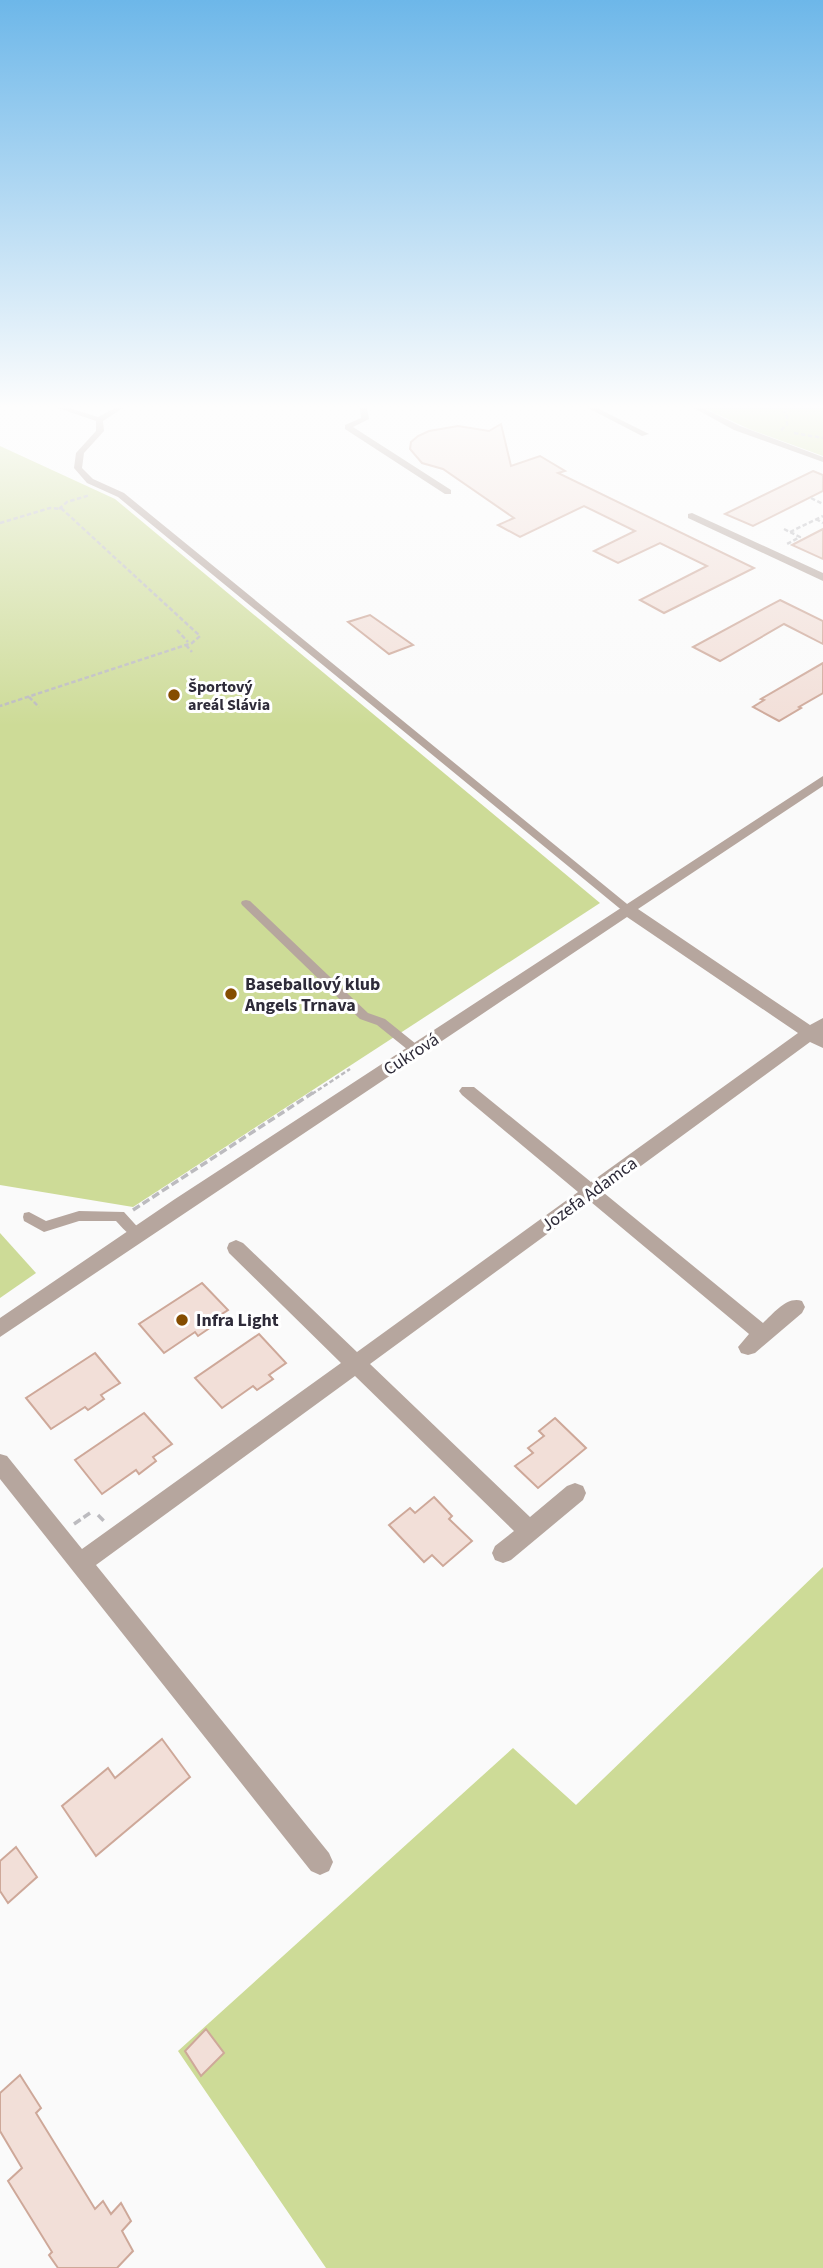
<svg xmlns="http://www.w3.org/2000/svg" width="823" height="2268" viewBox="0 0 823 2268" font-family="'Source Sans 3',sans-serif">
  <rect width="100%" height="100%" fill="#fafafa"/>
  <!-- green -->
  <g fill="#cddb97">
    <polygon points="704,408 823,408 823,456 749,429"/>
    <polygon points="0,446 115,499 600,903 133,1207 0,1185"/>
    <polygon points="0,1233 36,1273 0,1298"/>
    <polygon points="823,1567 823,2268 326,2268 178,2051 513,1748 576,1805"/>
  </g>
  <!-- building -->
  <g fill="#f2dfd8" stroke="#cea899" stroke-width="2">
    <polygon points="501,424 511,466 540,456 565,471 558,473 754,568 664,613 640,600 707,566 660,543 618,563 594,551 635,531 584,506 520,537 498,525 514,518 443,469 422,463 410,449 411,442 418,436 429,431 458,426 489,431"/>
    <polygon points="813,471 823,475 823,491 753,526 725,514"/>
    <polygon points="823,529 823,559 792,545"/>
    <polygon points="780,600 823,621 823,644 784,624 720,661 693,647"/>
    <polygon points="370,615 413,645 389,654 348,622"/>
    <polygon points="823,663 823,693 799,707 801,708 779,721 753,707 764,700 761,699"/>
    <polygon points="202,1283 228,1310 211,1321 214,1325 198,1336 195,1332 164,1353 139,1324"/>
    <polygon points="259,1334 286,1363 269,1375 273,1379 257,1390 253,1386 222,1408 195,1378"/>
    <polygon points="95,1353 120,1383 101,1395 104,1399 88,1410 85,1407 51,1429 26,1398"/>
    <polygon points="144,1413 172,1444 153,1457 156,1461 139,1474 136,1470 102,1494 75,1460"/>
    <polygon points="555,1418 586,1448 538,1488 515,1466 533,1453 528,1448 544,1436 539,1431"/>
    <polygon points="434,1497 452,1516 449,1519 472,1541 443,1566 432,1555 424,1562 389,1525 410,1508 415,1513"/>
    <polygon points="162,1739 190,1777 96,1856 62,1806 108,1768 115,1778"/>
    <polygon points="16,1847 37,1877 8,1903 0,1891 0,1861"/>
    <polygon points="206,2029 224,2053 201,2076 185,2051"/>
    <polygon points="20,2075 41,2108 36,2113 95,2209 103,2201 111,2214 121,2203 131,2221 122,2231 133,2251 117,2268 58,2268 49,2255 52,2252 8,2181 22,2168 0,2131 0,2093"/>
  </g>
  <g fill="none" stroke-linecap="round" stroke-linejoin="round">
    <!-- path-far1 -->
    <g stroke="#bcbbbf" stroke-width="2.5" stroke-dasharray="4.5 2.5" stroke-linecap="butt">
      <polyline points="781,430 787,425 787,416 784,413 787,408"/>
      <polyline points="794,433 823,438"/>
      <polyline points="811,498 823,504"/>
      <polyline points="59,509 67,502 90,495"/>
      <polyline points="816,519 823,523"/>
      <polyline points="0,523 50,508 62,509 200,636 192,643 0,706"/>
      <polyline points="784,529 800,537 787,544"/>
      <polyline points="790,532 823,516"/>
      <polyline points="177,630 188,642"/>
      <polyline points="186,645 192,652"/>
      <polyline points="29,697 39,707"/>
      <polyline points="312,1094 350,1069"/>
    </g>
    <!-- path -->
    <g stroke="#bcbbbf" stroke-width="3.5" stroke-dasharray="8 3.5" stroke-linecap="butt">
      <polyline points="133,1210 314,1092"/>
      <polyline points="98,1515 105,1522"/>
      <polyline points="74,1524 90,1513"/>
    </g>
    <!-- lane -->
    <g fill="#b6a69e" fill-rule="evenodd">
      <polygon points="58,408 69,408 98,417 115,408 123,408 103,421 104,431 84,453 82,468 93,479 124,493 632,908 633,910 632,912 624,912 118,497 87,483 74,468 76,453 96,431 96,421"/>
      <polygon points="360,408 367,408 369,419 353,427 451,490 451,494 445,494 345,429 345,425 361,418"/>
      <polygon points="588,408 597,408 649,434 642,436"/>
      <polygon points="694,408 703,408 740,426 823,457 823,462 734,430"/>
      <polygon points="246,900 250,901 368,1013 385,1019 421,1048 423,1051 421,1054 413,1054 377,1025 360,1019 242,905 241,903 242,901"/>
      <path d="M79,1211L124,1212L143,1233L142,1237C131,1240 123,1228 116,1221H79L44,1232L24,1221L23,1217L24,1213L29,1212L46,1221Z"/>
    </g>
    <!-- street -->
    <g fill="#b6a69e" fill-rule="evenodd">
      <polygon points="692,513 823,573 823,581 688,518 688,514"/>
      <path d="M823,776V786L638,909L810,1025L823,1018V1048L810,1042L604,1193L763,1323C774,1313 787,1296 802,1301L805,1307L802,1313L755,1353L748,1355L741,1353L738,1347L749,1334L591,1202L370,1364L530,1517L567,1486L575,1483L583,1486L586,1493L583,1500L511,1560L503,1563L495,1560L492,1553L495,1546L514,1531L355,1376L96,1565L329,1853L333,1862L329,1871L320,1875L311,1871L0,1479V1454L7,1456L82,1549L341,1363L229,1253L227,1248L229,1243L236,1240L243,1243L357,1352L578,1192L462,1095L459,1091L462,1087H474L591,1182L798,1033L627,917L0,1337V1318L175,1199Z"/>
    </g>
  </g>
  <!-- sky -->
  <linearGradient id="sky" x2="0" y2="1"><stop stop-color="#6db7e9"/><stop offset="0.56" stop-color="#fdfdfd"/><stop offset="1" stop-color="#fdfdfd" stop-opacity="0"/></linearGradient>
  <rect width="823" height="726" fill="url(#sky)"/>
  <!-- markers -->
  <g fill="#854d00" stroke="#fff" stroke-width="2.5">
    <circle cx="174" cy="695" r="7"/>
    <circle cx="231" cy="994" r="7"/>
    <circle cx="182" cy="1320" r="7"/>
  </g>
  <g text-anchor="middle" stroke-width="6" stroke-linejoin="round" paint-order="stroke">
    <!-- far-poi labels -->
    <g font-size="16" font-weight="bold" fill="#2e2b39" stroke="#fff" text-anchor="start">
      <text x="188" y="692">Športový<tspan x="188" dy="18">areál Slávia</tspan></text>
    </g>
    <!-- poi labels -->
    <g font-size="18" font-weight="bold" fill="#2e2b39" stroke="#fff" text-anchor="start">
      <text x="245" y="990">Baseballový klub<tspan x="245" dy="21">Angels Trnava</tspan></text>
      <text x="196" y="1326">Infra Light</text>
    </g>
    <!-- street labels -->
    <g font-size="18" fill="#2e2b39" stroke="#fff">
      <text transform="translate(411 1054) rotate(-33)" y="6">Cukrová</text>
      <text transform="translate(589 1194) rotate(-36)" y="6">Jozefa Adamca</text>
    </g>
  </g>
</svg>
